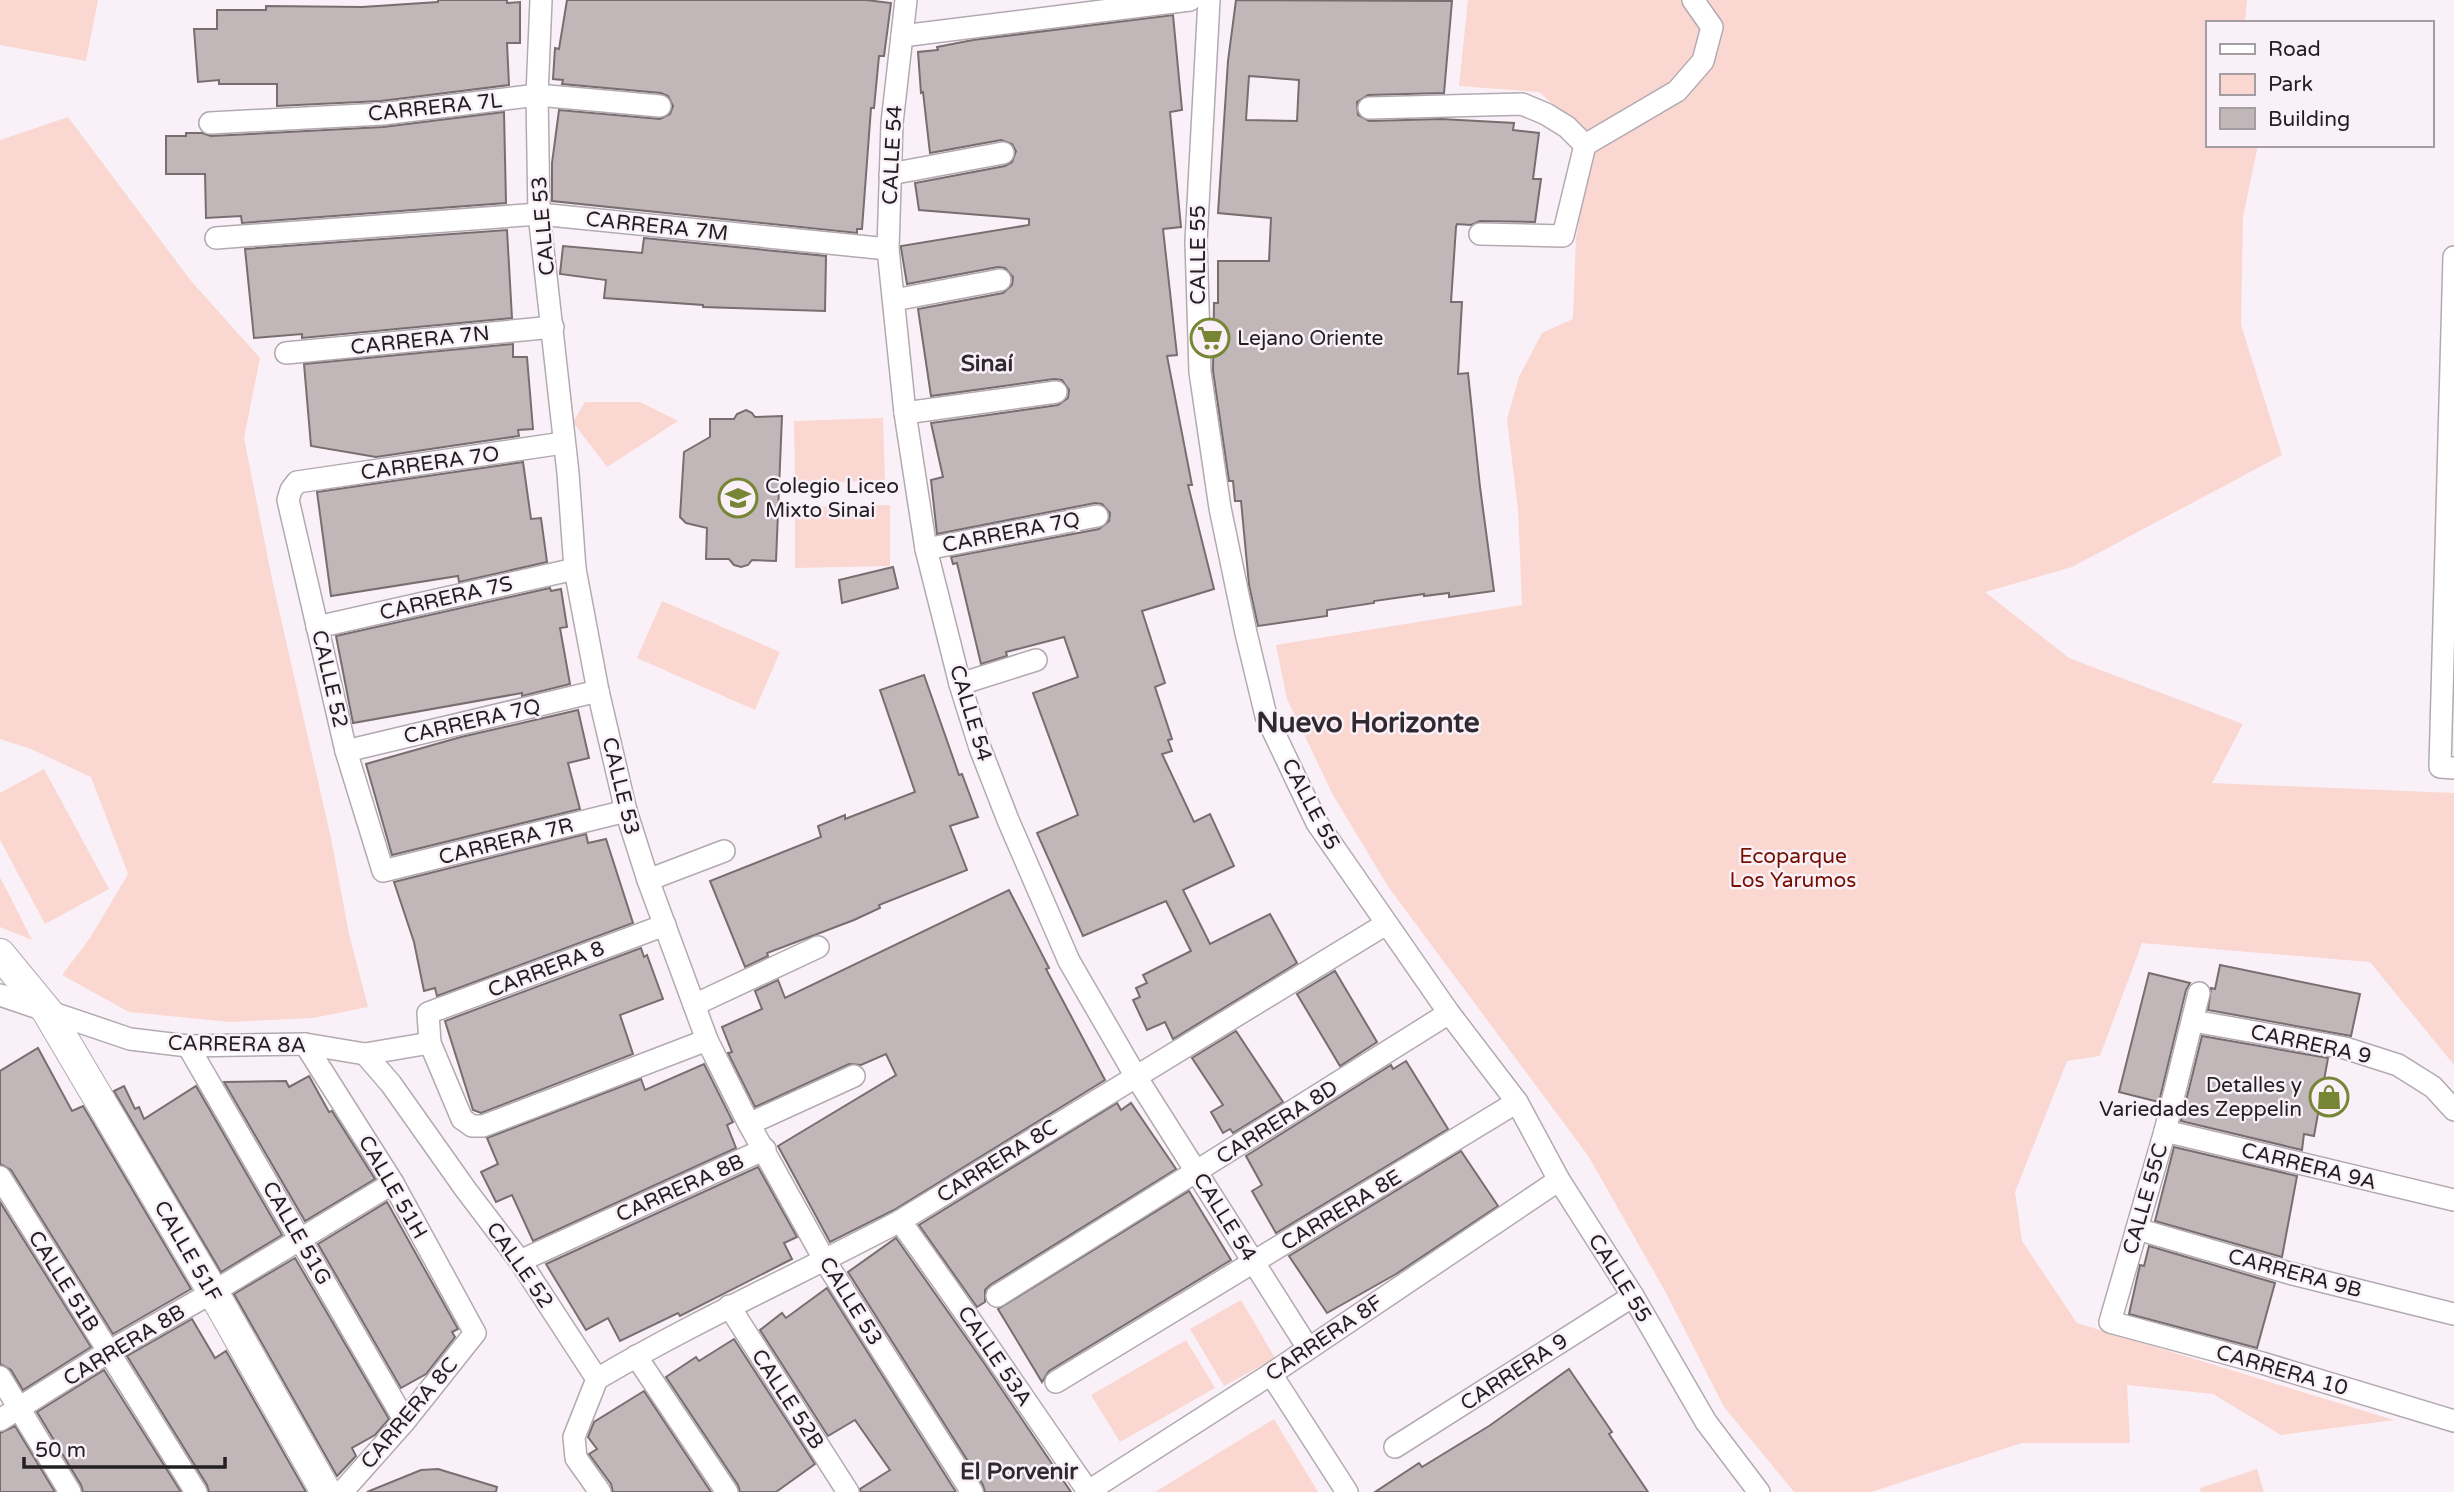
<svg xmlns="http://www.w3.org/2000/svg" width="2454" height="1492" viewBox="0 0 2454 1492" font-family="'Varela Round',sans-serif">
  <rect width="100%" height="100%" fill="#faf1f8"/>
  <!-- green -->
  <g fill="#fad7d0">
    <polygon points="0,0 98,0 86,61 0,45"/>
    <polygon points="1468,0 2247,0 2245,23 2207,23 2207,145 2258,145 2243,217 2241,325 2282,455 2072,567 1985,592 2069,658 2243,724 2212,783 2454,793 2454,1065 2370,962 2142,943 2100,1056 2067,1061 2015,1192 2022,1241 2077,1323 2394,1420 2281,1435 2213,1394 2127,1385 2130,1443 2022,1443 1871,1492 1794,1492 1724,1407 1666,1293 1589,1157 1389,888 1333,795 1287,699 1276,645 1522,605 1518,510 1507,419 1519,377 1542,333 1573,319 1576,238 1590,158 1589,136 1539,92 1459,86"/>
    <polygon points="68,117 191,281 260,358 244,438 273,584 331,838 349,934 368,1007 313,1018 230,1022 129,1012 62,975 90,938 128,874 91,777 31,749 0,739 0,140"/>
    <polygon points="585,402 640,402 678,421 607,467 573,422"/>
    <polygon points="883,418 885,480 795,484 794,421"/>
    <polygon points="890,505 890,566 795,568 795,507"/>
    <polygon points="662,601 780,652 755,710 637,658"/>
    <polygon points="44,769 109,889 45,924 0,840 0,793"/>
    <polygon points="0,877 32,940 0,927"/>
    <polygon points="1241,1300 1275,1358 1224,1386 1190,1329"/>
    <polygon points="1186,1340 1215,1388 1120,1442 1091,1395"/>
    <polygon points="1274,1419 1318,1492 1155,1492"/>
    <polygon points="2257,1469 2264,1492 2201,1492 2200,1488"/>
  </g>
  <!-- building -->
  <g fill="#c1b6b8" stroke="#786e70" stroke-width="2" fill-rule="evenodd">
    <polygon points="438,0 507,0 507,3 520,2 520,43 507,43 509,85 381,101 277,106 277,84 219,84 219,80 198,82 194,29 217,29 217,10 266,10 266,6 362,7 438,2"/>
    <polygon points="567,0 866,0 891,3 884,56 879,56 874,108 871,108 862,229 857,229 857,233 552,201 552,163 559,110 660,119 670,114 673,106 668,96 661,93 562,84 563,80 553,79 555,48 559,49"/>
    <path d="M1236,0L1452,1L1444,93L1368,95L1357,102L1358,115L1369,121L1441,119L1514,123L1513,130L1539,133L1533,179H1541L1535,222L1480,221L1471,225L1457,224L1456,227L1451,302H1462L1458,374L1468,373L1480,487L1494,591L1449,597V593L1424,596V594L1374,601V603L1327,610V616L1258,626L1249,585L1241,501H1235L1233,481H1229L1213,371L1214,303H1218V261H1269L1271,218L1218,213L1228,61ZM1249,76L1299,80L1297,121L1246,120Z"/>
    <polygon points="1173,15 1182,110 1170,112 1181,227 1163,229 1177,355 1167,356 1192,485 1188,485 1214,589 1142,611 1165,683 1155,687 1172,739 1168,740 1172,751 1162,754 1194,822 1210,814 1234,866 1183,890 1210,944 1270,914 1297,963 1173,1039 1165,1022 1147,1030 1133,1000 1140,997 1136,988 1147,983 1143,975 1191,951 1166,901 1083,936 1037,833 1078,815 1033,693 1078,677 1064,637 1006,652 1007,656 981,664 957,563 953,564 951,557 1099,529 1109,521 1110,513 1102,504 1095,503 937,534 931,480 943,477 931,423 1058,405 1068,398 1069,390 1062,380 1054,379 931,396 918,309 1003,293 1012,285 1013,277 1005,268 998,267 907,284 901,248 901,246 1029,225 1029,219 919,210 915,183 1005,166 1012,162 1016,151 1012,144 1001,140 930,153 923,92 921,93 918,52 938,50 937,47 973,40"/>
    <polygon points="504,112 506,203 242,223 241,216 206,218 205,174 166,174 166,136 186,136 186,133 202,133 211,136 383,127"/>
    <polygon points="507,230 512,318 302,338 302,334 254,338 245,249"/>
    <polygon points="644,238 826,256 825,311 703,307 703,305 604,298 606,280 560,274 563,246 642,253"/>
    <polygon points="513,344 513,357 527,357 533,429 518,430 519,436 376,457 311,446 304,364"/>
    <polygon points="746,410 752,413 755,417 782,416 776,561 752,560 748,565 741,567 734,565 729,559 706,559 707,528 686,523 680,517 684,452 710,437 710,419 734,419 737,414"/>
    <polygon points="523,462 531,519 541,518 547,562 459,582 458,576 331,596 317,492"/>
    <polygon points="893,567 898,588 842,603 839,580"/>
    <polygon points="550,588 551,591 561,589 567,627 560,628 570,684 522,696 522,693 353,723 336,636"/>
    <polygon points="924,675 959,775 962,774 978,817 950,826 967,870 879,905 880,908 854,920 767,953 768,956 745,967 710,881 821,837 818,826 845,815 845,819 915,792 880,690"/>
    <polygon points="578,710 589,758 568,763 580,809 392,855 366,764 461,737"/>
    <polygon points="586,834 588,843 606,839 633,923 437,996 435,988 424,991 414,942 394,882"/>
    <polygon points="1009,890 1049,968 1046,969 1105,1080 894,1210 830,1242 778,1146 896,1075 886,1054 861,1065 849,1064 755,1107 728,1053 732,1052 722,1027 762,1009 755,991 778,980 785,998"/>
    <polygon points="641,948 644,957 647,955 663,999 620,1015 633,1054 481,1113 473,1110 445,1021"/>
    <polygon points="2220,965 2360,994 2351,1036 2208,1010 2211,988 2215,989"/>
    <polygon points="1335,971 1377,1042 1340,1066 1297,994"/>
    <polygon points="2149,973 2190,983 2186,990 2159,1102 2119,1092"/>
    <polygon points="1236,1031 1283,1102 1233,1133 1230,1129 1223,1133 1211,1112 1223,1105 1192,1058"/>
    <polygon points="2202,1036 2328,1058 2314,1136 2304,1134 2302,1150 2181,1121"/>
    <polygon points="38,1048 72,1111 83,1106 191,1289 113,1334 11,1170 0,1164 0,1071"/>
    <polygon points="1406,1061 1448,1129 1276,1233 1252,1191 1262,1185 1246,1156 1391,1065 1393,1069"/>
    <polygon points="704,1064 733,1122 727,1125 736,1148 533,1241 512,1195 496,1202 481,1172 498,1164 487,1138 641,1079 645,1090"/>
    <polygon points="309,1076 329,1112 332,1111 375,1179 305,1221 224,1082 286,1081 289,1087"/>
    <polygon points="124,1086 135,1109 139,1107 144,1119 196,1086 282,1235 221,1272 114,1091"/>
    <polygon points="1117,1103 1121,1110 1131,1103 1176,1169 990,1285 985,1290 985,1302 977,1307 919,1225"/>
    <polygon points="2174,1147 2297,1176 2282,1257 2155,1221"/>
    <polygon points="1461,1151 1498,1206 1396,1274 1327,1313 1289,1256"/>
    <polygon points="758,1167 797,1237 784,1243 792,1259 680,1316 678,1313 620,1341 608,1318 586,1330 546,1264"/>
    <polygon points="1189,1191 1231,1260 1049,1371 1042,1382 998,1309"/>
    <polygon points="0,1202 91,1347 23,1390 11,1370 0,1364"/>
    <polygon points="387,1202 458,1329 452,1332 455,1337 426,1374 401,1388 318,1244"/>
    <polygon points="896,1238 984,1363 1071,1492 985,1492 983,1485 848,1272"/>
    <polygon points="2149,1246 2275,1283 2257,1348 2129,1314 2140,1265 2144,1266"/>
    <polygon points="295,1258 389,1419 375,1435 352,1448 356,1456 337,1476 234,1294"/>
    <polygon points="827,1288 956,1492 861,1492 860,1489 890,1470 855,1420 828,1436 760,1330 782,1313 786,1318"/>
    <polygon points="192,1319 215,1358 226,1351 306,1492 209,1492 207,1485 127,1356"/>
    <polygon points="734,1339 815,1464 776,1492 740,1492 738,1485 666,1377 696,1357 699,1361"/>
    <polygon points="1569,1369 1612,1432 1609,1434 1648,1492 1375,1492 1419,1463 1422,1467 1489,1426"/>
    <polygon points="104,1370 181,1492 83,1492 81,1485 37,1412"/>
    <polygon points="644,1391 711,1492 613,1492 611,1484 589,1454 597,1449 588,1437 594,1422"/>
    <polygon points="15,1426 55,1492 0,1492 0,1433"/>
    <polygon points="438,1469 497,1487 496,1492 367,1492 421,1470"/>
  </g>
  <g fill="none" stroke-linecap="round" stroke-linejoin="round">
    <defs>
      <g id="street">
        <polyline points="541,0 537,95 539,214 568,473 575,569 598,691 626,811 648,880 707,1040 749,1124 825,1261 972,1492"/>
        <polyline points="906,0 892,123 888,249 905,413 926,549 960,684 980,748 1008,820 1069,961 1135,1075 1308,1348"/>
        <polyline points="1209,0 1196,242 1200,372 1220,508 1246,633 1266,716 1317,823 1449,1013 1517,1102 1559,1180 1633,1296 1706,1422 1759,1492"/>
        <polyline points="902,36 1190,0"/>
        <polyline points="1369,108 1522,104 1546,114 1567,127 1585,145"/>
        <polyline points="210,123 382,114 537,95 660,106"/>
        <polyline points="1585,145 1677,91 1703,61 1712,27 1693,0"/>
        <polyline points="890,174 1003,153"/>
        <polyline points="1480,234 1563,236 1585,145"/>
        <polyline points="216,238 539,214 888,249"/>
        <polyline points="2454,257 2440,767 2454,768"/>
        <polyline points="894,300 1000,280"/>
        <polyline points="286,353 553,327"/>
        <polyline points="905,413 1056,392"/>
        <polyline points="563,443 297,482 291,490 288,500 346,751 383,871 626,811"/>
        <polyline points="926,549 1097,516"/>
        <polyline points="317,627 575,569"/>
        <polyline points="960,684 1036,660"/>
        <polyline points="346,751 598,691"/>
        <polyline points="648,880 724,851"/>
        <polyline points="665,925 428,1013 430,1043 462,1119 472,1126 483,1126 707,1040"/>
        <polyline points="2199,993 2165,1131 2110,1322 2262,1363 2454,1421"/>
        <polyline points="0,995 130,1039 188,1046 305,1044 365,1054 430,1043"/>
        <polyline points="694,1005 818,947"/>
        <polyline points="2193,1021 2345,1048 2398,1065 2433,1087 2454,1110"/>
        <polyline points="305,1044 393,1183 475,1333 405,1421 342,1492"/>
        <polyline points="188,1046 405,1421"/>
        <polyline points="365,1054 391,1084 466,1190 520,1261 597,1379"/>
        <polyline points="749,1124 854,1076"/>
        <polyline points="2165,1131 2454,1200"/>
        <polyline points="0,1177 196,1492"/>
        <path d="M900,1221C965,1310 1025,1401 1088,1491"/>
        <polyline points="2137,1229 2289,1273 2454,1314"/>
        <polyline points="520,1261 765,1149"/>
        <polyline points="997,1296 1449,1013"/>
        <polyline points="729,1306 848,1492"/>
        <polyline points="636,1356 727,1492"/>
        <polyline points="1271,1374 1347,1492"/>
        <polyline points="0,1377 70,1492"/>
        <path d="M597,1379C695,1321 800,1274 900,1221L1386,924"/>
        <polyline points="597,1379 574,1437 576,1458 600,1492"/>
        <polyline points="1056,1382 1517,1102"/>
        <polyline points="0,1420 108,1352 213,1292 393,1183"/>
        <polyline points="1395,1447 1633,1296"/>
        <polyline points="1087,1492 1271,1374 1559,1180"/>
      </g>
      <polyline id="secondary" points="0,954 47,1011 213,1292 326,1492"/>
    </defs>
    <!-- street casing -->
    <use href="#street" stroke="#b3aab1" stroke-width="24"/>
    <!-- secondary casing -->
    <use href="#secondary" stroke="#b3aab1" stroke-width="32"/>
    <!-- street -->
    <use href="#street" stroke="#fff" stroke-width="21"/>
    <!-- secondary -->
    <use href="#secondary" stroke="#fff" stroke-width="30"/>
  </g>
  <!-- icons -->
  <defs>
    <symbol id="supermarket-ring" viewBox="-11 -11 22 22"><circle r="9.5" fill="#faf1f8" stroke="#778635" stroke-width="1.5"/><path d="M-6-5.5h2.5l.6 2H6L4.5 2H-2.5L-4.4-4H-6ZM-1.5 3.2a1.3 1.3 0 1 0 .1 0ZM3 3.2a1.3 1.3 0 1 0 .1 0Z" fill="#778635"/></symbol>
    <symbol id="school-ring" viewBox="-11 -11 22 22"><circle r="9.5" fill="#faf1f8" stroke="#778635" stroke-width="1.5"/><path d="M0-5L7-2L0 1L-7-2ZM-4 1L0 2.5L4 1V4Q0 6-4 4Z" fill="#778635"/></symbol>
    <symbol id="shop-ring" viewBox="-11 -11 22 22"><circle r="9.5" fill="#faf1f8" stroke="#778635" stroke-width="1.5"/><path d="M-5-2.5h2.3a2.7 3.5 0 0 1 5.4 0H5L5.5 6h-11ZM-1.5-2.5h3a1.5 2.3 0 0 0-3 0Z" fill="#778635"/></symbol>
  </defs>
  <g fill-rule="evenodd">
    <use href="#supermarket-ring" x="1188" y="316" width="44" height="44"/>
    <use href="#school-ring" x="716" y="476" width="44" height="44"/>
    <use href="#shop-ring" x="2307" y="1075" width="44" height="44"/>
  </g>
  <g text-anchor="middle" stroke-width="5" stroke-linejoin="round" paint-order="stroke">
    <!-- street labels -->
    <g font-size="21" fill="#232022" stroke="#faf1f8">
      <text transform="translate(435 107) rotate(-6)" y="7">CARRERA 7L</text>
      <text transform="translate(892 155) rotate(-87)" y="7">CALLE 54</text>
      <text transform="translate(543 226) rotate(-95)" y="7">CALLE 53</text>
      <text transform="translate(657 226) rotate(6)" y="7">CARRERA 7M</text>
      <text transform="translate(1198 255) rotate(-90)" y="7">CALLE 55</text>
      <text transform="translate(420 340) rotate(-6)" y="7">CARRERA 7N</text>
      <text transform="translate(430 463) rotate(-8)" y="7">CARRERA 7O</text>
      <text transform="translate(1011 532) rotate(-11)" y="7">CARRERA 7Q</text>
      <text transform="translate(446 598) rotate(-13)" y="7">CARRERA 7S</text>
      <text transform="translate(330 679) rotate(77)" y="7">CALLE 52</text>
      <text transform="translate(971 713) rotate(73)" y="7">CALLE 54</text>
      <text transform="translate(472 721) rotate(-13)" y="7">CARRERA 7Q</text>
      <text transform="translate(621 786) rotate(76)" y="7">CALLE 53</text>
      <text transform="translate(1311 804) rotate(62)" y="7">CALLE 55</text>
      <text transform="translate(506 841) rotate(-14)" y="7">CARRERA 7R</text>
      <text transform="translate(546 969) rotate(-21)" y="7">CARRERA 8</text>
      <text transform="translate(237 1044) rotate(1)" y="7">CARRERA 8A</text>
      <text transform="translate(2311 1044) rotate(12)" y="7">CARRERA 9</text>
      <text transform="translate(1277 1122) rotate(-32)" y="7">CARRERA 8D</text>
      <text transform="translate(997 1161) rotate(-32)" y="7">CARRERA 8C</text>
      <text transform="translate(2309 1166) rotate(14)" y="7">CARRERA 9A</text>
      <text transform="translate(393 1187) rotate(60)" y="7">CALLE 51H</text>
      <text transform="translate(680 1188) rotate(-24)" y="7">CARRERA 8B</text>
      <text transform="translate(2145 1199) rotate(-74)" y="7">CALLE 55C</text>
      <text transform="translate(1341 1210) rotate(-31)" y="7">CARRERA 8E</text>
      <text transform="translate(1225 1217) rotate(58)" y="7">CALLE 54</text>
      <text transform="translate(297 1233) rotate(60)" y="7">CALLE 51G</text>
      <text transform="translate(188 1251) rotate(60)" y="7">CALLE 51F</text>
      <text transform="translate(520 1265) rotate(55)" y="7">CALLE 52</text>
      <text transform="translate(2295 1273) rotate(15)" y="7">CARRERA 9B</text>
      <text transform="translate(1620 1278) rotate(58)" y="7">CALLE 55</text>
      <text transform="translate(64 1281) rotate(58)" y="7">CALLE 51B</text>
      <text transform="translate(851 1301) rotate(58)" y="7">CALLE 53</text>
      <text transform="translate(1324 1338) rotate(-34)" y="7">CARRERA 8F</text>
      <text transform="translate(124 1345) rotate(-31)" y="7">CARRERA 8B</text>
      <text transform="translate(995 1356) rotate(56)" y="7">CALLE 53A</text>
      <text transform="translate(2282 1370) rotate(16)" y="7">CARRERA 10</text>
      <text transform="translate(1514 1372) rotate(-33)" y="7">CARRERA 9</text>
      <text transform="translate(788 1399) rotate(57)" y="7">CALLE 52B</text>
      <text transform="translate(409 1413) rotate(-50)" y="7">CARRERA 8C</text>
    </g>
    <!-- poi labels -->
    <g font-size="21" fill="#232022" stroke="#faf1f8" text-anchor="start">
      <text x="1237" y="345">Lejano Oriente</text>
      <text x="765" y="493">Colegio Liceo<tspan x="765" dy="24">Mixto Sinai</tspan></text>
      <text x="2302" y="1092" text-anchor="end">Detalles y<tspan x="2302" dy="24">Variedades Zeppelin</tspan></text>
    </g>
    <!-- park labels -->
    <g font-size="21" fill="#760f00" stroke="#faf1f8">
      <text x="1793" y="863">Ecoparque<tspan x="1793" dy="24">Los Yarumos</tspan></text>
    </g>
    <!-- neighbourhood labels -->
    <g font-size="23" font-weight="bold" fill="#30292f" stroke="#faf1f8">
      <text x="987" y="371">Sinaí</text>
      <text x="1019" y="1479">El Porvenir</text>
    </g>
    <!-- district labels -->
    <g font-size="28" font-weight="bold" fill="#30292f" stroke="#faf1f8">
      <text x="1368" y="732">Nuevo Horizonte</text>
    </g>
  </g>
  <!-- legend -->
  <rect x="2206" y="21" width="228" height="126" fill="#faf1f8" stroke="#a49da2" stroke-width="2"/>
  <rect x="2220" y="44" width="35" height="10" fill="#ffffff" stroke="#a49da2" stroke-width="2"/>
  <text x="2268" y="56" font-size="21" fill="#232022">Road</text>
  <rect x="2220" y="74" width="35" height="21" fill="#fad7d0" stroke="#a49da2" stroke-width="2"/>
  <text x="2268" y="91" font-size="21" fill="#232022">Park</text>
  <rect x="2220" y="108" width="35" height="21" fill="#c1b6b8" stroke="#a49da2" stroke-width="2"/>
  <text x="2268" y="126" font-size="21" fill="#232022">Building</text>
  <!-- scale -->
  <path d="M24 1457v10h201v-10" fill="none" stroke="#232022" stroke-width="3.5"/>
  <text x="35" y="1457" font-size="21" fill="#232022" stroke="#faf1f8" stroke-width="5" paint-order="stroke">50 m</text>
</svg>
